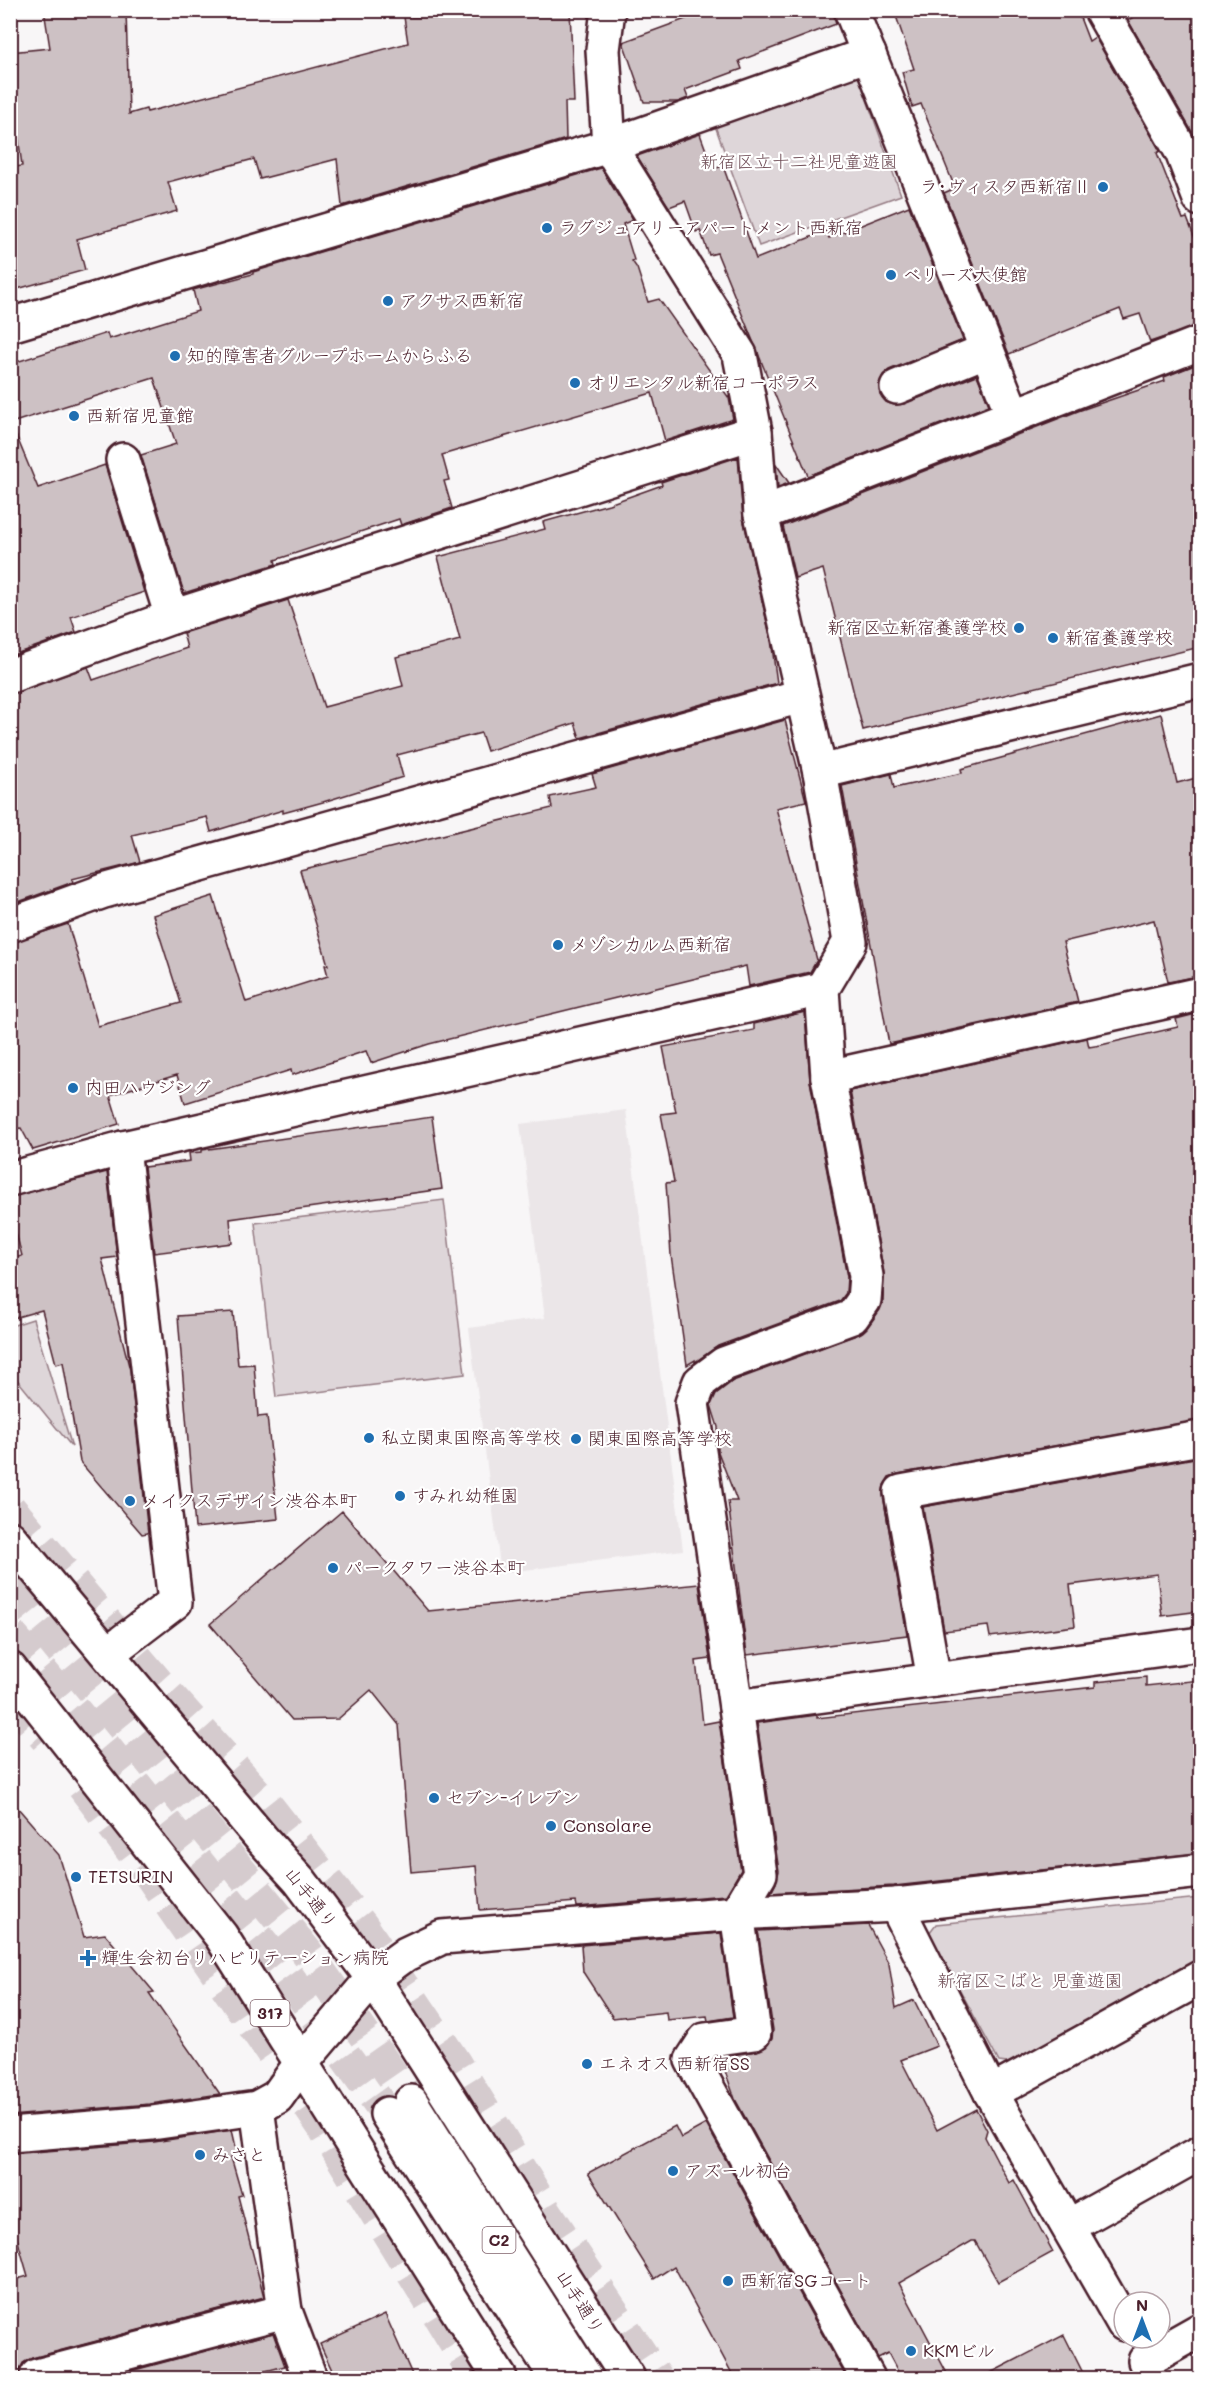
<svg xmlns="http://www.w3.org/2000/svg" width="1211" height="2389" viewBox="0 0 1211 2389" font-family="Mali,'Klee One',sans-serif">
  <rect width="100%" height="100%" fill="#f8f6f7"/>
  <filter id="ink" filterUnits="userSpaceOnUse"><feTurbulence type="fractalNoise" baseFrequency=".0167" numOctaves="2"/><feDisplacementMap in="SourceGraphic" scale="12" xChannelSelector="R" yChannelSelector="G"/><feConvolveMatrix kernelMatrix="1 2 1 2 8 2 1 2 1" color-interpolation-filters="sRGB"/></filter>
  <g filter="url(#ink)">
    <!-- built -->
    <polygon fill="#ebe6e8" points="626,1110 683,1550 501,1573 469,1328 545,1318 520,1124"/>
    <!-- green -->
    <g fill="#ded6d9" stroke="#947a82" stroke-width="1.5">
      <polygon points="857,72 901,195 759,246 714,123"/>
      <polygon points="444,1200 465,1374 276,1397 255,1223"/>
      <polygon points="33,1319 72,1447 11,1372 11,1326"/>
      <polygon points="1200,1898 1200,1962 1015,2064 999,2062 929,1933 936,1924"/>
    </g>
    <!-- building -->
    <g fill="#cdc1c4" stroke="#4a1f2b" stroke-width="1.5">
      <polygon points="44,10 126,10 129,114 146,109 147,112 408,43 404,17 529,15 529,10 570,10 574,102 565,102 566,139 342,206 337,159 260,179 254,159 168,182 177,211 77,239 85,270 10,291 10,168 22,166 10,75 10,52 50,48"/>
      <polygon points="710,10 833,10 836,24 739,61 742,69 685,90 688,98 678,102 644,102 623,42"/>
      <polygon points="894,10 1077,10 1089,41 1095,37 1160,151 1157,153 1183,219 1187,218 1200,252 1200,325 1150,342 1140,314 1124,319 1120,309 1009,354 944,193 955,188 921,104 912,107 902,72 914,69"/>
      <polygon points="1146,10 1200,10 1200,132 1194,135 1128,20"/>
      <polygon points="700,134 713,169 723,166 756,259 826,231 829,238 909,206 963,340 889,370 883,375 879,384 880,394 886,402 894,405 904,404 977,375 989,405 808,476 717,253 709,255 700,230 696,232 685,201 669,207 637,156"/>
      <polygon points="601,168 633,220 623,224 634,260 632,261 637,268 648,302 659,299 729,398 733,419 665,441 652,393 442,455 449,480 444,481 452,508 401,525 399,519 275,560 276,564 184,593 141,455 176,444 154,378 11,423 38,488 105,465 144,592 71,617 76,632 10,656 10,364 107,333 109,339 198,311 193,290 253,274 253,272"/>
      <polygon points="1200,363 1200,647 863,730 823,569 795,578 783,526 1078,411 1165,381 1164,377"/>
      <polygon points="738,457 743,518 771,640 777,683 580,738 575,723 487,751 481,733 397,755 403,777 323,802 283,813 283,810 211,832 207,817 132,835 140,862 72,879 73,882 10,905 10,694 88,667 93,680 187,648 183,633 288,600 324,707 403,686 396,657 460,640 438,557 545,529 543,522 609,504 662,485 661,482 676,477"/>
      <polygon points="776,464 789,483 778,487"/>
      <polygon points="1161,714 1177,783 1200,777 1200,976 1168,982 1154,920 1063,942 1078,1002 889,1044 842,786 891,774 894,788 962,773 961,769"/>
      <polygon points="785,720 806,801 776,808 817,960 810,972 749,986 746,966 429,1044 371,1063 366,1051 292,1075 291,1070 185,1103 177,1075 110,1095 119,1124 33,1150 21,1128 10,1129 10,943 68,924 98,1026 181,1003 153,915 213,896 246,1002 328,976 325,965 328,965 300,870 552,808 550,797 596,787 592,774"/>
      <polygon points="805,1012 810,1081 847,1277 846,1293 840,1301 718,1346 695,1362 695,1360 687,1365 671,1255 666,1183 674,1182 661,1114 676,1112 663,1047 754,1030 754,1024"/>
      <polygon points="1200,1013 1200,1420 898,1474 889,1477 884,1485 883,1495 907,1635 747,1655 728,1501 737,1501 718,1452 718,1427 711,1405 716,1394 733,1381 859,1334 867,1328 880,1310 883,1302 884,1273 850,1091 1087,1038 1089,1047 1101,1045 1178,1027 1176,1019"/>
      <polygon points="432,1117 442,1189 230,1219 232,1243 154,1253 144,1167 190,1161 189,1153 202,1152 202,1150"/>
      <polygon points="107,1172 117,1257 102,1259 130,1370 148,1533 142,1534 80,1462 63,1362 56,1364 42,1310 10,1319 10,1259 22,1256 10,1210 10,1197"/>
      <polygon points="233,1312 238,1365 254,1364 258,1417 267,1416 278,1519 195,1528 178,1316"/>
      <polygon points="1200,1457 1200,1611 1162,1616 1157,1574 1070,1585 1075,1626 990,1637 988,1626 944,1631 923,1507"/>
      <polygon points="342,1511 428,1611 699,1584 710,1659 696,1661 703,1724 719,1721 741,1870 726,1895 577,1907 576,1902 480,1910 476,1866 411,1872 399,1725 371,1690 338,1719 292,1720 210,1624"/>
      <polygon points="1146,1677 1146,1686 1200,1680 1200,1853 894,1886 771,1893 776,1883 779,1871 757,1723 817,1715 817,1718 1095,1687 1095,1682"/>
      <polygon points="10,1799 59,1855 84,1937 105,1934 154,1992 149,1993 220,2094 150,2104 10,2116"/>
      <polygon points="868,1925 889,1964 896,2008 914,2000 937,2046 901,2060 937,2130 976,2109 987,2130 985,2137 1009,2183 1014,2180 1053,2252 998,2282 975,2241 972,2241 899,2283 950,2379 902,2379 888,2353 878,2358 735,2099 720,2057 757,2051 766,2047 772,2039 773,2030 758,1931"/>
      <polygon points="721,1933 733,2017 708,2021 707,2016 667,2020 666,2012 613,2018 583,1972 581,1945"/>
      <polygon points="706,2124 845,2375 838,2379 735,2379 674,2266 654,2279 588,2173 675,2126 681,2138"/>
      <polygon points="232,2130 238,2156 231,2157 242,2195 238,2196 264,2297 32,2358 23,2363 19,2371 19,2379 10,2379 10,2281 28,2276 10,2214 10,2154 154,2142"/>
      <polygon points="385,2314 414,2379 336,2379 320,2344"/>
      <polygon points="273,2333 285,2366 234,2379 101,2379"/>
      <polygon points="1064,2335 1086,2379 979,2379"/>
    </g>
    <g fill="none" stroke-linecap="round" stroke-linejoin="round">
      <!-- highway-tunnel -->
      <g stroke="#d5cbce" stroke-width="33" stroke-dasharray="33 16" stroke-linecap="butt">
        <polyline points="10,1509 157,1682 264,1802 362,1926 454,2062 546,2212 657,2378"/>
        <polyline points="10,1588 307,1953 411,2102"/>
        <polyline points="10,1634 105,1747 279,1964 387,2114"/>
        <polyline points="10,1697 46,1738"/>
        <polyline points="83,1786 148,1872 324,2128 477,2378"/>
      </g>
      <defs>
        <g id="minor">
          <polyline points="608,10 603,50 609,146 740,355 755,432 761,514 820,772 850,942 822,989 828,1077 866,1276 864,1300 852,1317 724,1364 700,1382 692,1403 760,1874 737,1913 754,2033 705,2040 692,2060 868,2378"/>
          <polyline points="851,10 1013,415"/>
          <polyline points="1101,10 1182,152 1200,199"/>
          <polyline points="10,325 609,146 869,54"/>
          <polyline points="897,387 987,350"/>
          <polyline points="123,460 172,617"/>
          <polyline points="761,514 1200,343"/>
          <polyline points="10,676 172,617 755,432"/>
          <polyline points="820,772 1200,680"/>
          <polyline points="10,925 104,891 801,696"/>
          <polyline points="828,1077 1200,994"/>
          <polyline points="10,1179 123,1148 822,989"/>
          <polyline points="108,1653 175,1602 123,1148"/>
          <polyline points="934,1680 901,1492 1200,1438"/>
          <polyline points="736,1707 1200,1644"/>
          <polyline points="896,1905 991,2093 1124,2324"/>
          <polyline points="991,2093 1200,1978"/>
          <polyline points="257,2108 285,2311 310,2378"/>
          <polyline points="10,2135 152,2123 257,2108 277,2097 302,2062 373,1978 406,1954 442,1937 737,1913 896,1905 1200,1871"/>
          <polyline points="1069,2226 1200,2153"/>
          <polyline points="1145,2361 1200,2330"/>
          <polyline points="37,2376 285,2311"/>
        </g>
        <g id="major">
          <polyline points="10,1538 262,1839 300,1881 373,1978 628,2378"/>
          <polyline points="10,1669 221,1936 500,2378"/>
        </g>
        <g id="highway">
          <polyline points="411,2102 586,2378"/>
          <polyline points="387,2114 557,2378"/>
        </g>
      </defs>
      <!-- minor casing -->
      <use href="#minor" stroke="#4a1f2b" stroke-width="38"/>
      <!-- major casing -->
      <use href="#major" stroke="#4a1f2b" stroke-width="38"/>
      <!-- highway casing -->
      <use href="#highway" stroke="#4a1f2b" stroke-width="38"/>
      <!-- minor -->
      <use href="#minor" stroke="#fff" stroke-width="33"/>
      <!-- major -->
      <use href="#major" stroke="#fff" stroke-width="33"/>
      <!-- highway -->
      <use href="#highway" stroke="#fff" stroke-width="33"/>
    </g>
  </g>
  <!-- markers -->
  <g fill="#1f6fb2" stroke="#fff" stroke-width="2">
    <circle cx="1103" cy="187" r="6"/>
    <circle cx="547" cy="228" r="6"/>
    <circle cx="891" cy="275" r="6"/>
    <circle cx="388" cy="301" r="6"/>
    <circle cx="175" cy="356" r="6"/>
    <circle cx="575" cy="383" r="6"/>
    <circle cx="74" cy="416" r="6"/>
    <circle cx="1019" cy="628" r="6"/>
    <circle cx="1053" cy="638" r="6"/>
    <circle cx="558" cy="945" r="6"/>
    <circle cx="73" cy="1088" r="6"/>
    <circle cx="369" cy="1438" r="6"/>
    <circle cx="576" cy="1439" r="6"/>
    <circle cx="400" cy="1496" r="6"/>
    <circle cx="130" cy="1501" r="6"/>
    <circle cx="333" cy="1568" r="6"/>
    <circle cx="434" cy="1798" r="6"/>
    <circle cx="551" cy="1826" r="6"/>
    <circle cx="76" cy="1877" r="6"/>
    <path d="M85 1949h6v6h6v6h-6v6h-6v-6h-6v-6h6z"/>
    <circle cx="587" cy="2064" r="6"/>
    <circle cx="200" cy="2155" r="6"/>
    <circle cx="673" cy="2171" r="6"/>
    <circle cx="728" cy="2281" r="6"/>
    <circle cx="911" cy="2351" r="6"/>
  </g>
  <g text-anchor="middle" stroke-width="4.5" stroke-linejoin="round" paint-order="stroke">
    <!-- shield labels -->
    <g fill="#fff" stroke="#80626b" stroke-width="1.5">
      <rect x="250.5" y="2000" width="39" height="26" rx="4.5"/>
      <rect x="482.5" y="2227" width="33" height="26" rx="4.5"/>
    </g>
    <g font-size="16" font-weight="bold" fill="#4a1f2b">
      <text x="270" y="2019">317</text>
      <text x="499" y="2246">C2</text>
    </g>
    <!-- park labels -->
    <g font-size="18" fill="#6f4d56" stroke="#fff">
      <text x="799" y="168">新宿区立十二社児童遊園</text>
      <text x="1030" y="1987">新宿区こばと 児童遊園</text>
    </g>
    <!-- poi labels -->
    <g font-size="18" fill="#4a1f2b" stroke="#fff" text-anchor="start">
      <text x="1091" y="193" text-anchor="end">ラ･ヴィスタ西新宿Ⅱ</text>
      <text x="559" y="234">ラグジュアリーアパートメント西新宿</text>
      <text x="903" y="281">ベリーズ大使館</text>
      <text x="400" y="307">アクサス西新宿</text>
      <text x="187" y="362">知的障害者グループホームからふる</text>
      <text x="587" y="389">オリエンタル新宿コーポラス</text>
      <text x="86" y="422">西新宿児童館</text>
      <text x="1007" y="634" text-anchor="end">新宿区立新宿養護学校</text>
      <text x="1065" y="644">新宿養護学校</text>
      <text x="570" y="951">メゾンカルム西新宿</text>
      <text x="85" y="1094">内田ハウジング</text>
      <text x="381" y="1444">私立関東国際高等学校</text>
      <text x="588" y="1445">関東国際高等学校</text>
      <text x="412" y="1502">すみれ幼稚園</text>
      <text x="142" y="1507">メイクスデザイン渋谷本町</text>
      <text x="345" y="1574">パークタワー渋谷本町</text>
      <text x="446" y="1804">セブン-イレブン</text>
      <text x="563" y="1832">Consolare</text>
      <text x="88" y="1883">TETSURIN</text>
      <text x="101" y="1964">輝生会初台リハビリテーション病院</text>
      <text x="599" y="2070">エネオス 西新宿SS</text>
      <text x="212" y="2161">みさと</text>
      <text x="685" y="2177">アズール初台</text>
      <text x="740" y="2287">西新宿SGコート</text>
      <text x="923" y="2357">KKMビル</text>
    </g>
    <!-- street labels -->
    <g font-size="18" fill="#4a1f2b" stroke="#fff">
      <text transform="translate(311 1898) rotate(52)" y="6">山手通り</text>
      <text transform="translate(580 2302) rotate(58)" y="6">山手通り</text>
    </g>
  </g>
  <!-- margin -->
  <rect width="1211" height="2389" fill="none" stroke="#fff" stroke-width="36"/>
  <rect x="18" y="18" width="1175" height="2353" fill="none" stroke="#4a1f2b" stroke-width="2" filter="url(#ink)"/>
  <!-- north arrow -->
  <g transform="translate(1142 2320)"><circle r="28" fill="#ffffff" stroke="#b7a5aa" stroke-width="1.5"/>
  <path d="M0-4.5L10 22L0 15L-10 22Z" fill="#1f6fb2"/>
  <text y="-9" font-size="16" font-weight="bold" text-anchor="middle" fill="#4a1f2b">N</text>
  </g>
</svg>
